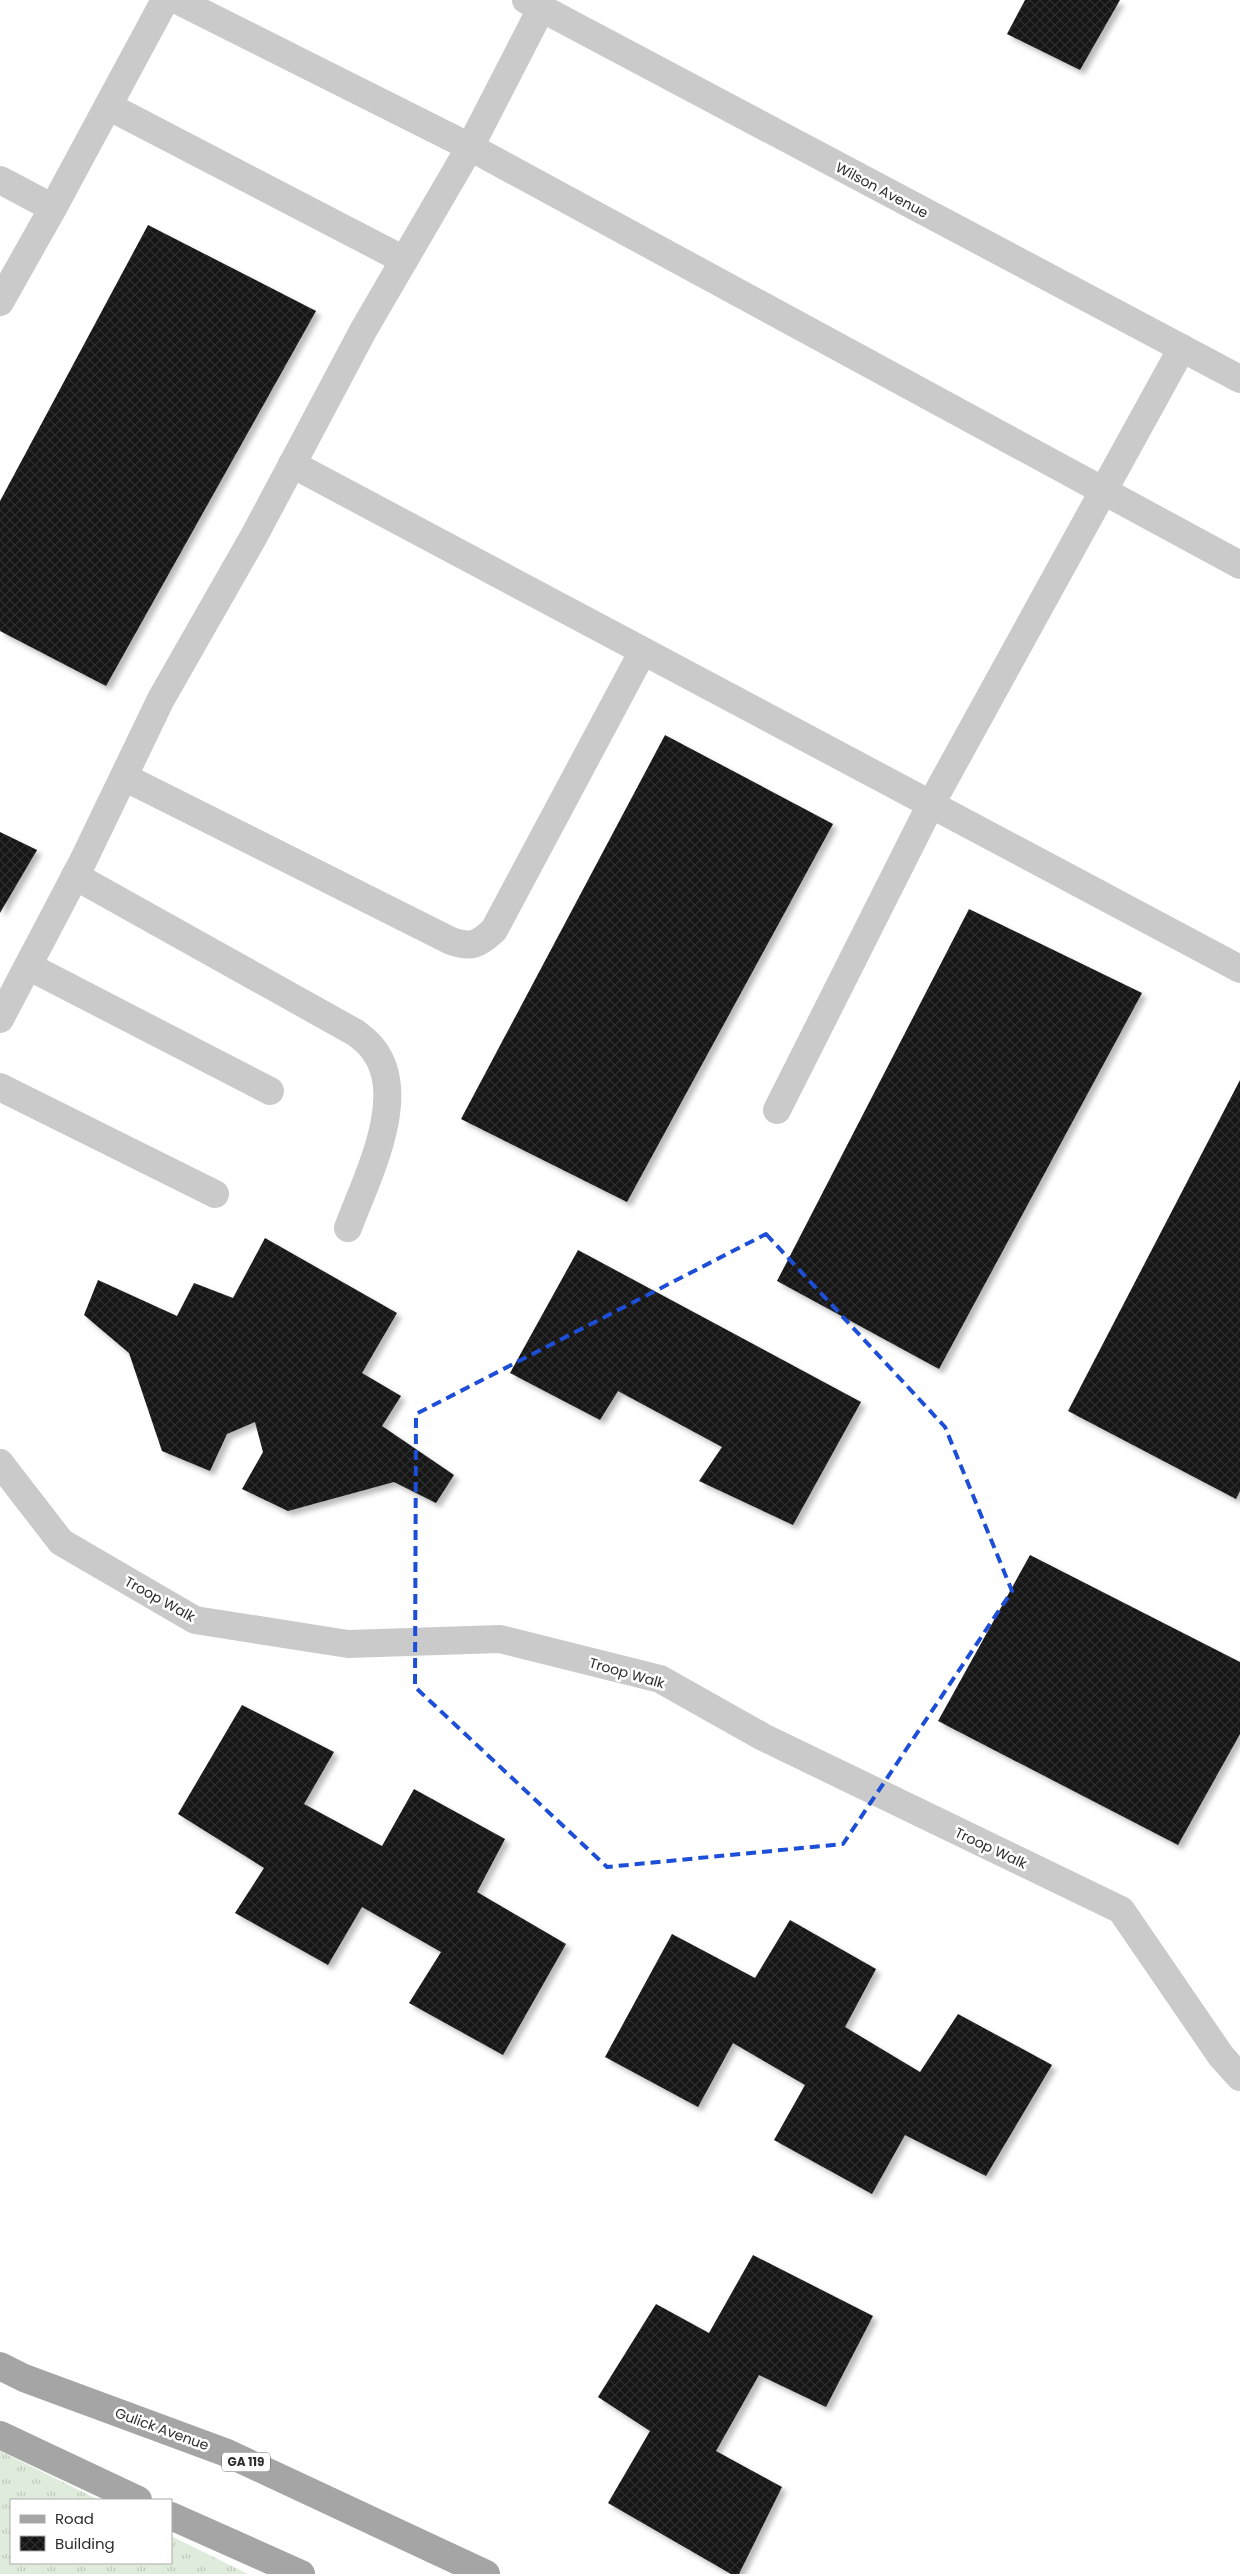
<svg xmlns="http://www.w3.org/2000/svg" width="1240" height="2574" viewBox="0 0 1240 2574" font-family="Poppins,sans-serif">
  <defs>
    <pattern id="grass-tufts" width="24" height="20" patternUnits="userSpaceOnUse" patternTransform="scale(1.25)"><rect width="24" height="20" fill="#dfebdb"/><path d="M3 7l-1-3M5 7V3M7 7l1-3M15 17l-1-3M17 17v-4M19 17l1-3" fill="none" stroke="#c0cabc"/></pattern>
    <pattern id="building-cross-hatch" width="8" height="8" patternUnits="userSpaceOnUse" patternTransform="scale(1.25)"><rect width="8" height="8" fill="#141414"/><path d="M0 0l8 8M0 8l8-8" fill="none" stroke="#2e2e2e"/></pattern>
    <filter id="shadow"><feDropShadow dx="4.5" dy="4.5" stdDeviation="2.5" flood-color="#0004"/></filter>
  </defs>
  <rect width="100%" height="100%" fill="#fff"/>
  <!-- grass -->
  <polygon fill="url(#grass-tufts)" points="0,2451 99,2500 11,2500 11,2563 171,2563 171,2536 248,2574 0,2574"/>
  <!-- building -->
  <g fill="url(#building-cross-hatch)" filter="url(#shadow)">
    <polygon points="1025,0 1120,0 1080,70 1007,34"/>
    <polygon points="148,225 316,311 106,686 0,631 0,501"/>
    <polygon points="665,735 833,824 627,1202 461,1119"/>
    <polygon points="0,832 37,850 0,913"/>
    <polygon points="969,909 1142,993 939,1369 777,1281"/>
    <polygon points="1240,1080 1240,1491 1236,1499 1068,1411"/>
    <polygon points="265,1238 397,1313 362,1373 401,1396 382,1426 454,1475 436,1503 394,1482 288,1511 242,1489 263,1452 255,1422 227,1434 210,1471 162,1451 129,1353 84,1315 98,1280 177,1316 194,1283 233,1298"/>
    <polygon points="578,1250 861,1402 793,1525 699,1481 722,1447 618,1391 600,1420 510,1373"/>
    <polygon points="1030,1555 1240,1662 1240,1734 1178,1845 938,1721"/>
    <polygon points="242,1705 334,1752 304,1804 382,1846 414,1789 505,1839 477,1892 566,1944 503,2055 409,2003 441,1952 362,1907 328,1965 235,1913 264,1868 178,1814"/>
    <polygon points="790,1920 876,1969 845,2027 920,2072 958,2014 1052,2065 986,2176 905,2135 872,2194 774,2140 805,2085 733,2043 698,2107 605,2057 672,1934 755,1978"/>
    <polygon points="753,2255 873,2316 826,2407 759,2375 716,2451 782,2487 739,2574 731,2574 608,2503 650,2431 598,2397 656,2304 709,2333"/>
  </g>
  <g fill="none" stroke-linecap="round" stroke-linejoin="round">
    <!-- minor -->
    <g stroke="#cacaca" stroke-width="28">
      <polyline points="177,0 470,147 1240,565"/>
      <polyline points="526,0 1240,379"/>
      <polyline points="108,106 404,260"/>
      <polyline points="0,180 53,208 0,302"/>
      <polyline points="53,208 165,0"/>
      <polyline points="292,464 1240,969"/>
      <path d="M124,777L451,941C471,948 478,945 494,930L643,651"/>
      <path d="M75,876L356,1033C362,1038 369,1043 373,1049C410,1096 366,1179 348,1228"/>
      <polyline points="28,966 270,1091"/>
      <polyline points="0,1019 83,861 161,699 254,536 364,329 470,147 541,9"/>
      <polyline points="0,1087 215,1194"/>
      <polyline points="777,1110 931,804 1182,348"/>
      <polyline points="0,1463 61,1542 195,1620 348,1644 500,1639 660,1679 763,1737 1121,1910 1221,2056 1240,2077"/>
    </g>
    <!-- major -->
    <g stroke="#a5a5a5" stroke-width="28">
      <polyline points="0,2366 24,2378 227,2453 486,2574"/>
      <polyline points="0,2435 138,2500"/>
      <polyline points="171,2516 301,2574"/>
    </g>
  </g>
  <!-- marked area -->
  <path fill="none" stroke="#1d4ed8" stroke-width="4" stroke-dasharray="10 6" stroke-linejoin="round" d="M766,1234L945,1427L1012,1591L843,1844L607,1867L415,1687L416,1414Z"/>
  <g text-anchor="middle" stroke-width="5" stroke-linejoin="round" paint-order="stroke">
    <!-- shield labels -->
    <rect fill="#fff" stroke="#6c6c6c" stroke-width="1" x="222" y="2452.5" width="48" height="19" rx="4"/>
    <g font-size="12" font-weight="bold" fill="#2d2d2d">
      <text x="246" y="2466">GA 119</text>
    </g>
    <!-- street labels -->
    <g font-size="14" fill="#2d2d2d" stroke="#fff">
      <text transform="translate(882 190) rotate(28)" y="5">Wilson Avenue</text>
      <text transform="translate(160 1599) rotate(29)" y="5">Troop Walk</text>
      <text transform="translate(627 1673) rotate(16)" y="5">Troop Walk</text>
      <text transform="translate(991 1848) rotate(25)" y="5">Troop Walk</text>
      <text transform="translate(162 2429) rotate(20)" y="5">Gulick Avenue</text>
    </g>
  </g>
  <!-- legend -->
  <rect x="10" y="2499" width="162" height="65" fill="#ffffff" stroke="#ababab"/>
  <rect x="20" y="2515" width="25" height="8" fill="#a5a5a5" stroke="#ababab"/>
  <text x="55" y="2524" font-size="15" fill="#2d2d2d">Road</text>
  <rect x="20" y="2536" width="25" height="15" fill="url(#building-cross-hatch)" stroke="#ababab"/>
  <text x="55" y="2549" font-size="15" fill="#2d2d2d">Building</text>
</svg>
